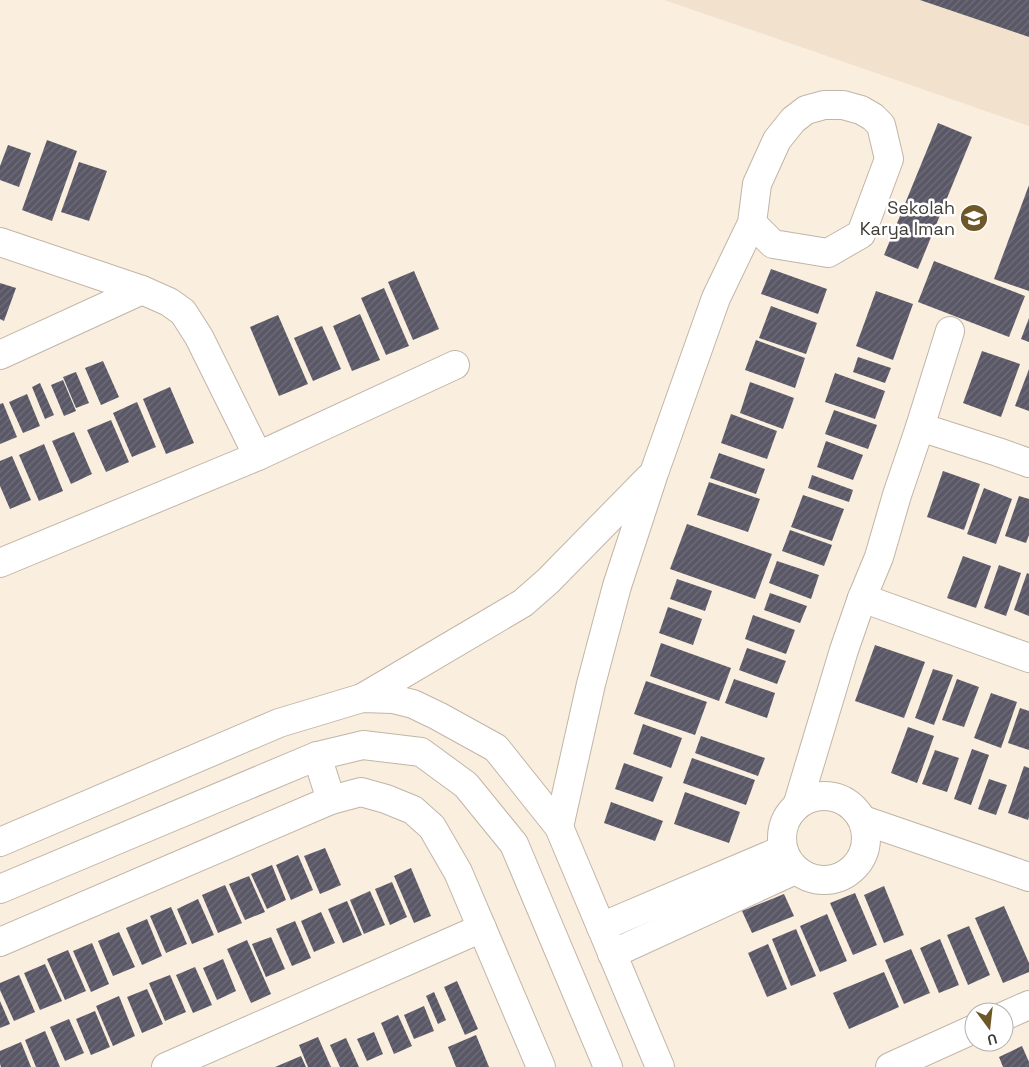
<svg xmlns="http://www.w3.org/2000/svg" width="1029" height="1067" viewBox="0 0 1029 1067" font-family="'Space Grotesk',sans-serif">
  <defs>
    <pattern id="building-hatch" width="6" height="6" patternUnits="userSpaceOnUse" patternTransform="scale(1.25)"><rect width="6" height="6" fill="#5a5866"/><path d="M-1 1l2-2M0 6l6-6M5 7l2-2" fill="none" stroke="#706e79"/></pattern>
  </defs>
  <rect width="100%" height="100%" fill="#faeedf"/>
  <!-- built -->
  <polygon fill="#f2e1cc" points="664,0 1029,0 1029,126 775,38"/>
  <!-- building -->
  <g fill="url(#building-hatch)">
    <polygon points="920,0 1029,0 1029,37"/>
    <polygon points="938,123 972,137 918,269 884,255"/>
    <polygon points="47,140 77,151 52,221 22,210"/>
    <polygon points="8,145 31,153 19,187 0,180 0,166"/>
    <polygon points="79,162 107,171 89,221 61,212"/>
    <polygon points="1029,185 1029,291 994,279"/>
    <polygon points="934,261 1025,296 1009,337 918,302"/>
    <polygon points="771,269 827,289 818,314 761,294"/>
    <polygon points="414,271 439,329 413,340 388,282"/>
    <polygon points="0,283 16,288 4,321 0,319"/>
    <polygon points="384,288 409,346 386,355 361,298"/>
    <polygon points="876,291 913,304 893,360 856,346"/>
    <polygon points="771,306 817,323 806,354 759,338"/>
    <polygon points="360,314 380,360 352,371 333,326"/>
    <polygon points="278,315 308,384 279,396 250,327"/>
    <polygon points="1029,318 1029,342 1021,339"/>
    <polygon points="322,326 341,369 313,381 294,338"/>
    <polygon points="756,340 805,358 795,388 745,370"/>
    <polygon points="982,351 1020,364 1001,417 963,403"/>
    <polygon points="858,357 891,368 885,383 853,372"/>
    <polygon points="103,361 119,397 101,405 85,368"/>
    <polygon points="1029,369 1029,411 1015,406"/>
    <polygon points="76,372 89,403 76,408 63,377"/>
    <polygon points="835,373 885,391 875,419 825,402"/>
    <polygon points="63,380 76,411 64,416 51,385"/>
    <polygon points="750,382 794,398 783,429 740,413"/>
    <polygon points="40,383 54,415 45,419 32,387"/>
    <polygon points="170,387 194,443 166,454 143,399"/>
    <polygon points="27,394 40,426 23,433 9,402"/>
    <polygon points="137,402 156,447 132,457 113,413"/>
    <polygon points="3,403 17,437 0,444 0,404"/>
    <polygon points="834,410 877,425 868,449 825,434"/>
    <polygon points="731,414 777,431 767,459 721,443"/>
    <polygon points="111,420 129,462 106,472 87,430"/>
    <polygon points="74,432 92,474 71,484 52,441"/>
    <polygon points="826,441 863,455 853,480 817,467"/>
    <polygon points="44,444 63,491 39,501 19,455"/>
    <polygon points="719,453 765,469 756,494 710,478"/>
    <polygon points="12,456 31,500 10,509 0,486 0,461"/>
    <polygon points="943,471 980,484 964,530 927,517"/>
    <polygon points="812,475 853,490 849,502 808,488"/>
    <polygon points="709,482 760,499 748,532 697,515"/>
    <polygon points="984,488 1012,499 996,544 967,534"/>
    <polygon points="803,495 844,509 832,541 791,527"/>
    <polygon points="1019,496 1029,499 1029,535 1026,543 1005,536"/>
    <polygon points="687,524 772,554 755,599 670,569"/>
    <polygon points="790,530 832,545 824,566 782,551"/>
    <polygon points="963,556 991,566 976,608 947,598"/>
    <polygon points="777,561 819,575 811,599 769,583"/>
    <polygon points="999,565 1021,573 1006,616 984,608"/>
    <polygon points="1027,573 1029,574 1029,616 1014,610"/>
    <polygon points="677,579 712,591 705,611 670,599"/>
    <polygon points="770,593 807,606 800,623 764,610"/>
    <polygon points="668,607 702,619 693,645 659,633"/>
    <polygon points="753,615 795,630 786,654 745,639"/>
    <polygon points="661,643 731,668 719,701 650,676"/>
    <polygon points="875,645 925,662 904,718 855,701"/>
    <polygon points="747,648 786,661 777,684 739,670"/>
    <polygon points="933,669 953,675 934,725 915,718"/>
    <polygon points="734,679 775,693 767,718 725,703"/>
    <polygon points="957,679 979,687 964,727 942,720"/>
    <polygon points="646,681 707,702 695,735 634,714"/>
    <polygon points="991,693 1017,702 1001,748 974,738"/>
    <polygon points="1020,708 1029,711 1029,750 1008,743"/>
    <polygon points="643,724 682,738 671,768 633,754"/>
    <polygon points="908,727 934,736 917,783 891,773"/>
    <polygon points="701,736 765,758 758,776 695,753"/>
    <polygon points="972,749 989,755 971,805 954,799"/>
    <polygon points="935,750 959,758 947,792 922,784"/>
    <polygon points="692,758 755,780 746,805 683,783"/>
    <polygon points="624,763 663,777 653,802 615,789"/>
    <polygon points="1024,766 1029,768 1029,817 1028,820 1008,813"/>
    <polygon points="989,779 1007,785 996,815 978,809"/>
    <polygon points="685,792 740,812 729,843 674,824"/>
    <polygon points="611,802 663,821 655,841 604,823"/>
    <polygon points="325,848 341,885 320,894 304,856"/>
    <polygon points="298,855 313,890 291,900 276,865"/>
    <polygon points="272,865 286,900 267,909 251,874"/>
    <polygon points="411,868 431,916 414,923 394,876"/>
    <polygon points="249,876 265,912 245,920 229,884"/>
    <polygon points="392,882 407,917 390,925 375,889"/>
    <polygon points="225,885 242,923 218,933 202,895"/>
    <polygon points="884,886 904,935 884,943 864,895"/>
    <polygon points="370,891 385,925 364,934 350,900"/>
    <polygon points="855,893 877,945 853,955 830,903"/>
    <polygon points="784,894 794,916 752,933 742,911"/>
    <polygon points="198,899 214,935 192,944 177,909"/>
    <polygon points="347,901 362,935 343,943 328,909"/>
    <polygon points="1004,906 1029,963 1029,972 1003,983 975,918"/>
    <polygon points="171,907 187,944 166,953 150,916"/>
    <polygon points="321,912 335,943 314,952 301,921"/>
    <polygon points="827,914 847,961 820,972 800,926"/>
    <polygon points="147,919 162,956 142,965 126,928"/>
    <polygon points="295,921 311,958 292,966 276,929"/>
    <polygon points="969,926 990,975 968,985 947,935"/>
    <polygon points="796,929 816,976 791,986 772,939"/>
    <polygon points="119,932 135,967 113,976 98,941"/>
    <polygon points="271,937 285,969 266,977 252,944"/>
    <polygon points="940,939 959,985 939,993 920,948"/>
    <polygon points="247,940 271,994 251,1003 227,949"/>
    <polygon points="92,943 109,984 91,992 73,951"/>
    <polygon points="768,944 787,989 767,997 748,953"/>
    <polygon points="911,949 930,993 904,1004 885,960"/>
    <polygon points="68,950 86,991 65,1000 47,959"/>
    <polygon points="223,959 236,991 217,1000 203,968"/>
    <polygon points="45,964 62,1001 40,1010 24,973"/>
    <polygon points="195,967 212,1005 193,1013 176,975"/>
    <polygon points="884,972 899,1007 849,1029 833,993"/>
    <polygon points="19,975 35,1012 14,1021 0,990 0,983"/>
    <polygon points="170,975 186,1012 165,1021 149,983"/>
    <polygon points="457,981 478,1029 465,1035 444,987"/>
    <polygon points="147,989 163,1024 142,1033 127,997"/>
    <polygon points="434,992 446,1020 438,1024 426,996"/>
    <polygon points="119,996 135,1036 113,1046 96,1006"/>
    <polygon points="0,1001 10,1024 0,1028"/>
    <polygon points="424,1006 434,1031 414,1039 404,1015"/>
    <polygon points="95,1011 110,1047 91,1055 76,1019"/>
    <polygon points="398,1015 412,1046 394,1054 381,1023"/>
    <polygon points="69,1019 84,1053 65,1061 50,1027"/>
    <polygon points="45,1031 60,1067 36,1067 25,1040"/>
    <polygon points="374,1032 383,1054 367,1061 357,1039"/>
    <polygon points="476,1035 489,1067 456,1067 448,1047"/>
    <polygon points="318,1037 331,1067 308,1067 299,1045"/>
    <polygon points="346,1038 359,1067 340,1067 330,1045"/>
    <polygon points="21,1042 31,1067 1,1067 0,1064 0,1051"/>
    <polygon points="1022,1046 1029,1062 1029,1067 1003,1067 999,1057"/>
    <polygon points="301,1056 306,1067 275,1067"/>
  </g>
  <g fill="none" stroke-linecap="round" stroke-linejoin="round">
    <defs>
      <g id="minor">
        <polyline points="0,242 142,290 169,302 183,312 199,337 258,456"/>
        <polyline points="0,355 142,290"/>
        <polyline points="920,427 998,452 1029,463"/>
        <polyline points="0,563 258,456 455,365"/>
        <polyline points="862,598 1029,658"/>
        <polyline points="362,698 523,603 548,581 649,478"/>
        <polyline points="317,756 331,800"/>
        <circle cx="824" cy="838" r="42"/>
        <polyline points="798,803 844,650 862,598 879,557 897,495 920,427 950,331"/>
        <polyline points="863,820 1029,877"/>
        <polyline points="559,827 591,684 617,586 654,473 716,298 752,223 757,184 777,140 793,120 806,110 824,105 843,105 861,110 873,117 881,125 889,159 861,234 828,253 773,244 752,223"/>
        <polyline points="0,842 279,723 362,698 393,699 413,704 438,716 496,748 559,827 660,1067"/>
        <polyline points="0,889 317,756 363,745 421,752 466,785 514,844 608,1067"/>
        <polyline points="601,927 782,850"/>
        <polyline points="0,942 331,800 361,792 386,799 413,810 432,827 458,872 541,1067"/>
        <polyline points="612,954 795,870"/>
        <polyline points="1004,1016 1029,1005"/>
        <polyline points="166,1067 482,928"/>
        <polyline points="890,1067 974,1029"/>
      </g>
    </defs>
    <!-- minor casing -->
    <use href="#minor" stroke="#c1b5a7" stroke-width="30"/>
    <!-- minor -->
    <use href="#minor" stroke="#fff" stroke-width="28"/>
  </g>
  <!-- icons -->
  <defs>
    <symbol id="school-disc" viewBox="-11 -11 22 22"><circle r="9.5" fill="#6e5827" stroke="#fff"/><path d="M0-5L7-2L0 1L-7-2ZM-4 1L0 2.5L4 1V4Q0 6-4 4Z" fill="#fff"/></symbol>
  </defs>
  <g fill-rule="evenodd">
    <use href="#school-disc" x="958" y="202" width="32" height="32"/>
  </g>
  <g text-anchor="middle" stroke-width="5" stroke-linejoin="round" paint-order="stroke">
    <!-- poi labels -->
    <g font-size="18" fill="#403c36" stroke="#fff" text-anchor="end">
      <text x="955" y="214">Sekolah<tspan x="955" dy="21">Karya Iman</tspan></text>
    </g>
  </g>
  <!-- north arrow -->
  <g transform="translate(989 1027) rotate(165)"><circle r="24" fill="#ffffff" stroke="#b3b1af"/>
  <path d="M0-4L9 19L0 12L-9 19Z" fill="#6e5827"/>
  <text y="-8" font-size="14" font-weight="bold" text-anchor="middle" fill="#403c36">U</text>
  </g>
</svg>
